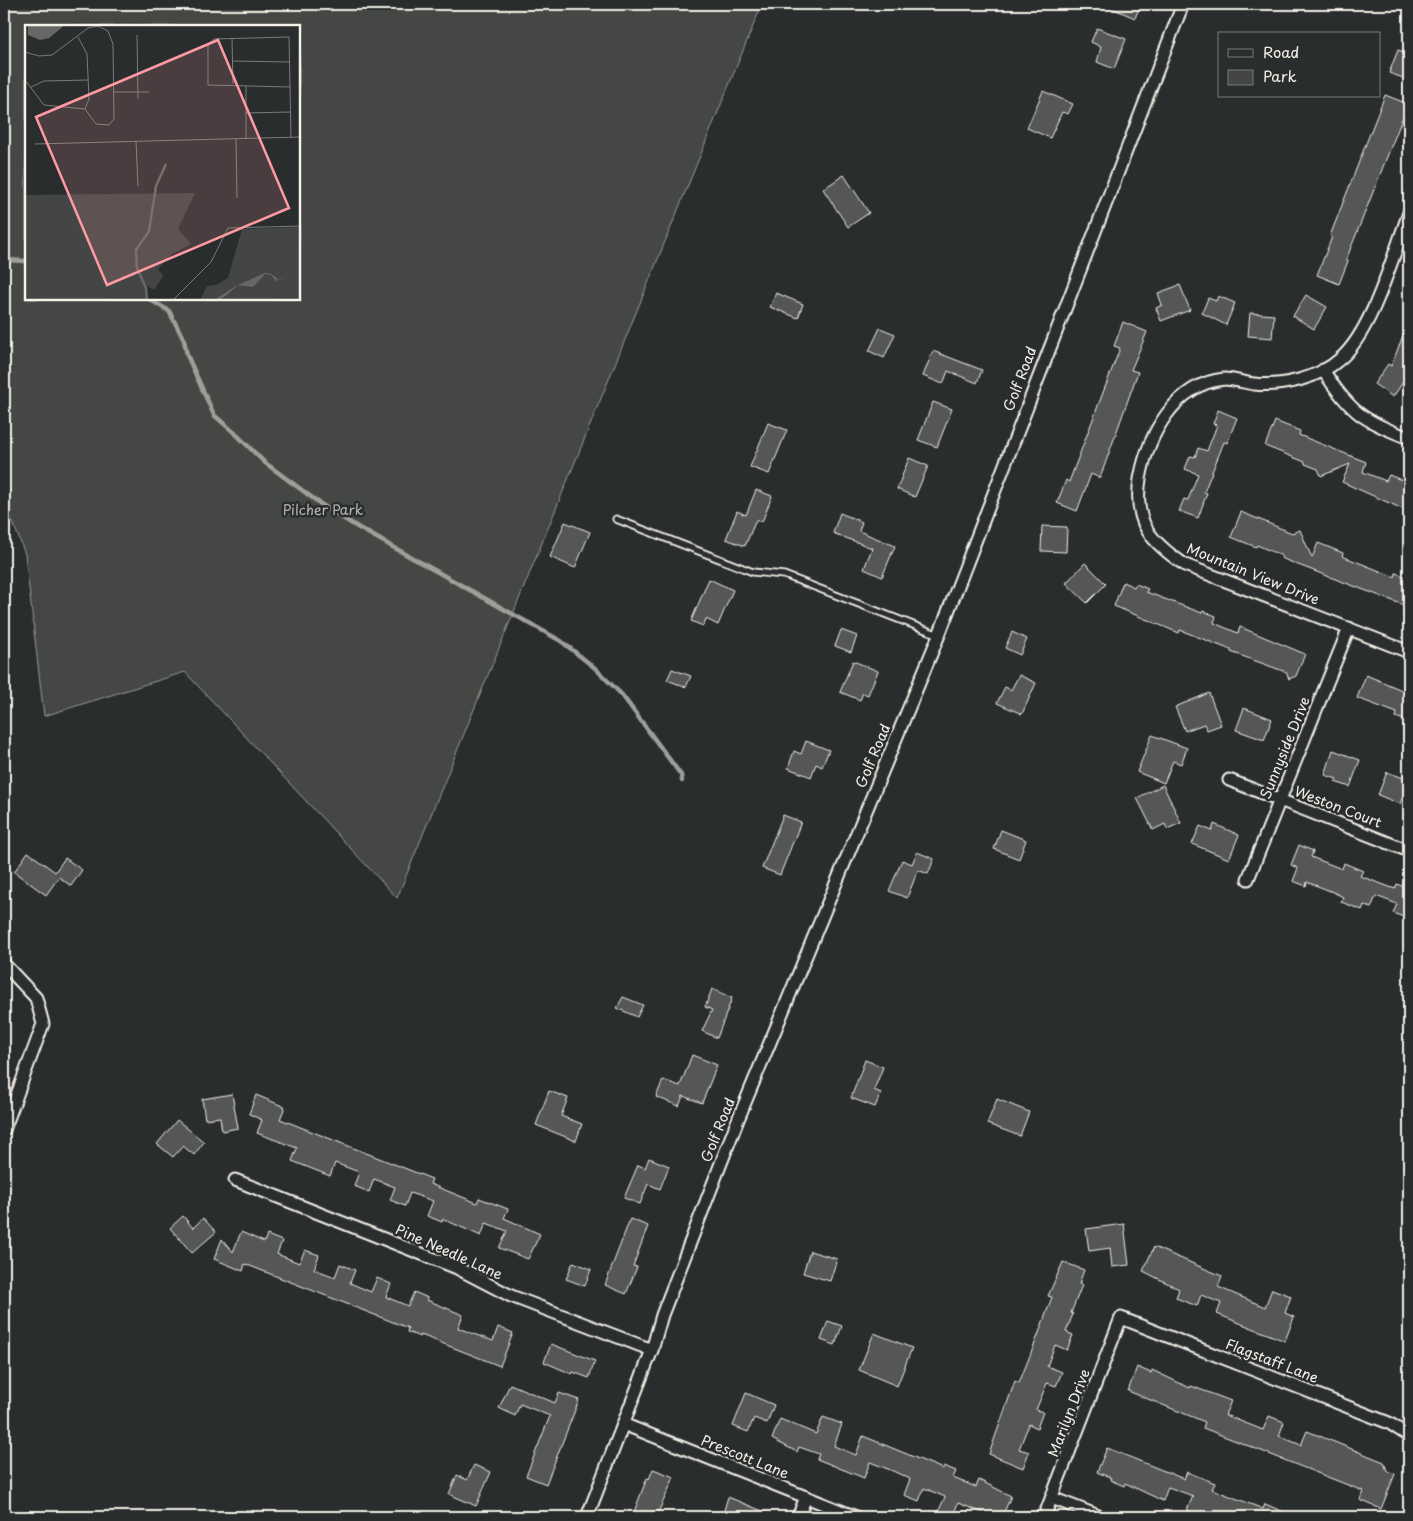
<svg xmlns="http://www.w3.org/2000/svg" width="1413" height="1521" viewBox="0 0 1413 1521" font-family="'Playpen Sans',sans-serif">
  <rect width="100%" height="100%" fill="#2a2d2e"/>
  <filter id="ink" filterUnits="userSpaceOnUse"><feTurbulence type="fractalNoise" baseFrequency=".02" numOctaves="2"/><feDisplacementMap in="SourceGraphic" scale="10" xChannelSelector="R" yChannelSelector="G"/><feConvolveMatrix kernelMatrix="1 2 1 2 8 2 1 2 1" color-interpolation-filters="sRGB"/></filter>
  <g filter="url(#ink)">
    <!-- green -->
    <path fill="#444645" stroke="#9c9c96" fill-rule="evenodd" d="M4,4H762L397,898L185,672L44,716L25,554L4,499ZM26,26H299V299H26Z"/>
    <g fill="none" stroke-linecap="round" stroke-linejoin="round">
      <!-- stream -->
      <g stroke="#9f9f9a" stroke-width="4.5">
        <polyline points="4,260 26,261"/>
        <polyline points="149,299 169,311 184,340 187,355 214,415 236,434 264,462 322,505 359,528 561,641 595,668 622,695 681,775 682,781"/>
      </g>
    </g>
    <!-- building -->
    <g fill="#555756" stroke="#f4f1e8">
      <polygon points="1102,4 1141,4 1135,18"/>
      <polygon points="1097,28 1126,39 1114,69 1097,62 1101,47 1091,42"/>
      <polygon points="1398,50 1409,54 1409,80 1389,73"/>
      <polygon points="1043,91 1073,104 1068,114 1062,112 1050,138 1027,128"/>
      <polygon points="1385,95 1408,104 1346,260 1348,261 1339,284 1317,275 1332,237 1330,236"/>
      <polygon points="844,175 869,213 848,227 823,189"/>
      <polygon points="1180,285 1190,310 1161,321 1156,308 1162,305 1158,293"/>
      <polygon points="776,293 803,304 798,318 770,307"/>
      <polygon points="1306,295 1327,307 1314,329 1293,316"/>
      <polygon points="1218,296 1235,303 1226,325 1202,313 1208,298 1216,301"/>
      <polygon points="1250,313 1274,315 1272,338 1248,336"/>
      <polygon points="1409,321 1409,373 1393,397 1374,384 1388,364 1391,366"/>
      <polygon points="1123,322 1147,332 1131,370 1138,372 1100,478 1091,474 1077,511 1057,503 1066,480 1069,482 1120,348 1114,346"/>
      <polygon points="880,328 895,334 884,358 869,351"/>
      <polygon points="933,351 982,370 977,383 948,371 943,384 923,376"/>
      <polygon points="933,402 952,409 937,447 918,440"/>
      <polygon points="1218,410 1237,418 1227,443 1224,442 1204,492 1207,493 1198,518 1179,511 1184,499 1188,500 1198,474 1185,469 1190,456 1195,457 1198,448 1207,451 1217,425 1213,424"/>
      <polygon points="1275,421 1300,431 1299,435 1366,462 1363,472 1386,481 1389,475 1409,483 1409,498 1405,510 1342,482 1350,464 1321,476 1318,469 1305,464 1305,462 1265,446"/>
      <polygon points="768,423 787,430 769,474 750,467"/>
      <polygon points="909,458 928,466 915,497 897,489"/>
      <polygon points="756,490 772,496 762,522 756,520 745,546 726,539 737,511 746,515"/>
      <polygon points="1241,512 1292,533 1300,530 1312,558 1318,543 1343,553 1342,556 1395,577 1396,573 1409,578 1409,607 1293,563 1281,558 1282,556 1257,545 1256,547 1231,537"/>
      <polygon points="840,513 862,522 859,531 895,546 882,577 864,569 872,548 833,533"/>
      <polygon points="565,522 590,532 575,568 550,557"/>
      <polygon points="1042,526 1067,527 1066,552 1041,551"/>
      <polygon points="1085,563 1106,584 1087,603 1066,583"/>
      <polygon points="709,579 733,590 718,625 706,619 703,626 691,621"/>
      <polygon points="1123,582 1134,587 1136,584 1148,589 1146,592 1202,613 1203,611 1216,616 1214,623 1238,633 1240,627 1305,654 1296,676 1289,679 1286,672 1231,652 1231,650 1180,630 1179,633 1114,606"/>
      <polygon points="841,630 857,636 851,652 835,646"/>
      <polygon points="1012,632 1027,639 1020,655 1005,648"/>
      <polygon points="853,661 878,671 868,695 863,693 860,700 840,692"/>
      <polygon points="672,669 691,676 686,687 667,680"/>
      <polygon points="1019,675 1036,683 1022,714 997,703 1005,687 1011,690"/>
      <polygon points="1366,675 1409,693 1409,722 1396,717 1397,713 1357,698"/>
      <polygon points="1209,693 1221,725 1207,730 1204,724 1185,731 1175,707"/>
      <polygon points="1244,708 1272,719 1264,740 1236,730"/>
      <polygon points="1152,735 1187,748 1181,764 1173,761 1164,783 1137,772"/>
      <polygon points="806,741 829,750 822,767 816,764 811,777 788,768 794,751 801,754"/>
      <polygon points="1333,750 1360,760 1350,787 1335,782 1337,779 1325,775"/>
      <polygon points="1387,772 1409,780 1400,804 1378,795"/>
      <polygon points="1163,785 1181,823 1167,829 1165,824 1153,830 1137,798"/>
      <polygon points="783,815 801,822 780,875 762,868"/>
      <polygon points="1214,824 1239,835 1229,859 1192,844 1200,826 1212,831"/>
      <polygon points="1001,830 1026,840 1019,859 994,849"/>
      <polygon points="1299,845 1313,851 1311,857 1342,869 1344,863 1363,871 1360,876 1395,889 1397,884 1409,889 1409,919 1393,913 1397,904 1376,896 1371,908 1364,905 1362,910 1341,902 1343,897 1333,892 1307,882 1306,886 1293,881 1298,868 1291,865"/>
      <polygon points="28,852 55,872 65,858 82,870 71,886 59,877 46,895 14,872"/>
      <polygon points="917,852 934,859 928,874 918,870 907,898 889,891 902,860 912,864"/>
      <polygon points="712,989 732,998 717,1038 702,1031 712,1010 705,1007"/>
      <polygon points="623,997 643,1005 637,1017 617,1008"/>
      <polygon points="692,1055 717,1065 702,1103 683,1096 679,1106 656,1097 663,1080 680,1086"/>
      <polygon points="865,1060 883,1067 874,1090 881,1093 875,1107 851,1098"/>
      <polygon points="549,1091 568,1098 561,1116 582,1124 576,1141 536,1125"/>
      <polygon points="232,1094 238,1128 222,1131 220,1117 205,1119 202,1099"/>
      <polygon points="256,1095 285,1107 280,1119 432,1179 430,1184 477,1203 479,1198 508,1209 504,1218 540,1234 528,1259 499,1248 507,1231 486,1223 481,1236 443,1219 442,1222 427,1216 433,1201 410,1193 405,1206 390,1200 395,1187 374,1179 369,1192 354,1186 359,1172 335,1163 330,1176 292,1161 297,1148 257,1133 262,1120 249,1114"/>
      <polygon points="997,1099 1029,1112 1020,1136 987,1124"/>
      <polygon points="177,1120 204,1142 194,1155 183,1146 173,1157 157,1144"/>
      <polygon points="649,1158 669,1166 660,1189 648,1184 640,1204 624,1198 638,1165 645,1168"/>
      <polygon points="183,1216 193,1228 203,1218 216,1232 192,1253 170,1228"/>
      <polygon points="630,1219 648,1226 633,1266 637,1267 626,1294 605,1285"/>
      <polygon points="1124,1224 1129,1265 1112,1267 1110,1248 1089,1251 1086,1229"/>
      <polygon points="241,1232 264,1242 267,1235 282,1241 277,1254 299,1263 305,1250 319,1255 314,1269 335,1277 340,1264 355,1270 350,1283 371,1292 377,1278 391,1284 386,1297 408,1306 414,1292 428,1298 427,1300 463,1315 458,1328 479,1336 493,1341 498,1327 513,1333 500,1366 421,1335 420,1337 407,1332 408,1328 245,1264 243,1271 214,1259 222,1239 233,1252"/>
      <polygon points="1154,1247 1222,1276 1218,1287 1265,1307 1272,1289 1291,1296 1285,1313 1294,1317 1285,1341 1217,1314 1221,1303 1201,1295 1197,1306 1176,1298 1179,1289 1143,1271"/>
      <polygon points="810,1251 837,1259 830,1281 803,1273"/>
      <polygon points="573,1262 591,1269 585,1286 566,1279"/>
      <polygon points="1063,1262 1084,1270 1079,1284 1082,1285 1071,1313 1073,1314 1066,1332 1073,1335 1067,1350 1055,1345 1047,1366 1062,1372 1056,1386 1047,1383 1036,1410 1043,1412 1037,1428 1029,1424 1019,1449 1029,1452 1023,1468 989,1454 1015,1381 1019,1383 1037,1338 1052,1297 1048,1296"/>
      <polygon points="828,1321 842,1326 835,1345 821,1340"/>
      <polygon points="874,1333 912,1348 897,1386 859,1370"/>
      <polygon points="551,1344 595,1361 589,1378 573,1372 572,1374 544,1362"/>
      <polygon points="1137,1367 1151,1373 1152,1370 1190,1388 1191,1386 1231,1401 1225,1415 1263,1430 1269,1416 1284,1422 1279,1436 1301,1445 1307,1431 1384,1462 1387,1471 1395,1474 1381,1509 1360,1500 1363,1491 1203,1428 1205,1422 1128,1391"/>
      <polygon points="510,1384 555,1403 559,1393 579,1400 546,1484 526,1476 550,1416 520,1404 515,1416 499,1408"/>
      <polygon points="746,1393 774,1405 767,1423 754,1418 748,1432 733,1426"/>
      <polygon points="823,1417 842,1424 834,1446 856,1455 863,1436 943,1469 944,1466 956,1471 953,1478 976,1487 979,1480 1011,1496 1002,1517 985,1517 986,1514 958,1503 953,1516 939,1510 945,1497 924,1488 919,1501 904,1495 910,1479 893,1471 870,1462 864,1478 817,1459 819,1454 799,1447 797,1452 772,1439 780,1419 816,1434"/>
      <polygon points="1107,1448 1184,1479 1187,1472 1215,1483 1212,1489 1263,1509 1265,1504 1296,1517 1205,1517 1187,1510 1193,1496 1168,1487 1163,1501 1125,1483 1124,1486 1110,1480 1111,1478 1097,1472"/>
      <polygon points="474,1465 491,1472 476,1506 449,1494 457,1475 467,1480"/>
      <polygon points="653,1469 674,1477 667,1493 656,1517 632,1517 647,1478 649,1479"/>
      <polygon points="728,1497 777,1517 722,1517"/>
    </g>
    <g fill="none" stroke-linecap="round" stroke-linejoin="round">
      <defs>
        <polyline id="service" points="616,519 753,572 784,575 939,635"/>
        <g id="minor">
          <path d="M1409,213C1393,254 1373,331 1340,359C1319,378 1282,387 1254,384C1245,383 1234,379 1224,379C1175,384 1148,435 1140,479C1133,523 1151,542 1185,565L1409,652"/>
          <path d="M1323,370C1350,412 1363,421 1409,438"/>
          <polyline points="1229,780 1409,851"/>
          <polyline points="1248,879 1349,628"/>
          <polyline points="4,964 36,998 43,1024 4,1130"/>
          <polyline points="235,1180 457,1268 511,1296 652,1350"/>
          <polyline points="623,1424 856,1517"/>
          <polyline points="1052,1498 1101,1517"/>
          <polyline points="587,1517 652,1350 662,1315 737,1122 939,635 1183,4"/>
          <polyline points="798,1517 806,1497"/>
          <polyline points="1044,1517 1121,1318 1389,1423 1409,1436"/>
        </g>
      </defs>
      <!-- service casing -->
      <use href="#service" stroke="#f4f1e8" stroke-width="9"/>
      <!-- minor casing -->
      <use href="#minor" stroke="#f4f1e8" stroke-width="15"/>
      <!-- service -->
      <use href="#service" stroke="#2a2d2e" stroke-width="5.5"/>
      <!-- minor -->
      <use href="#minor" stroke="#2a2d2e" stroke-width="11"/>
    </g>
  </g>
  <g text-anchor="middle" stroke-width="5" stroke-linejoin="round" paint-order="stroke">
    <!-- street labels -->
    <g font-size="14" fill="#f4f1e8" stroke="#2a2d2e">
      <text transform="translate(1020 379) rotate(-69)" y="5">Golf Road</text>
      <text transform="translate(1253 574) rotate(22)" y="5">Mountain View Drive</text>
      <text transform="translate(1285 748) rotate(-68)" y="5">Sunnyside Drive</text>
      <text transform="translate(873 756) rotate(-67)" y="5">Golf Road</text>
      <text transform="translate(1338 807) rotate(21)" y="5">Weston Court</text>
      <text transform="translate(718 1130) rotate(-68)" y="5">Golf Road</text>
      <text transform="translate(449 1252) rotate(24)" y="5">Pine Needle Lane</text>
      <text transform="translate(1272 1361) rotate(21)" y="5">Flagstaff Lane</text>
      <text transform="translate(1069 1413) rotate(-69)" y="5">Marilyn Drive</text>
      <text transform="translate(745 1457) rotate(22)" y="5">Prescott Lane</text>
    </g>
    <!-- park labels -->
    <g font-size="14" fill="#b6b5af" stroke="#2a2d2e">
      <text x="323" y="515">Pilcher Park</text>
    </g>
  </g>
  <!-- overview -->
  <g transform="translate(25 25)">
    <rect width="275" height="275" fill="#2a2d2e"/>
    <path d="M170,168L153,204L166,219L147,229L133,244L138,251L129,265L121,260L123,275H0V170ZM275,202V275H175L182,261L191,260L203,253L217,204Z" fill="#444645"/>
    <path d="M3,0H40L24,13L15,15L3,10ZM240,248L246,249L252,253V255L263,252L251,256L246,250L240,249L228,262L213,260L202,270L194,275H189L211,261Z" fill="#676866"/>
    <path fill="none" stroke="#676866" stroke-width="2.5" d="M122,275L121,263L112,243L111,225L124,206L131,161L141,139"/>
    <path fill="none" stroke="#7b7b78" stroke-width="1" d="M112,10L113,74M53,12L62,29L64,74L60,84M207,14L208,59M0,27L14,31L27,30L63,3L73,1L83,6L88,19L89,94L84,100L71,99L60,84M208,36L264,37M0,55L19,80L60,84M6,62L19,56L63,55M265,62L183,60V19L189,14L264,12L265,62L266,113M89,67H124M220,88L265,87M211,114L212,173M221,114V61M111,116L113,161M10,119L275,112M148,275L186,237L203,203L275,201"/>
    <path fill="#ff9aa2" fill-opacity="0.15" stroke="#ff9aa2" stroke-width="2.5" d="M193,15L264,183L82,260L11,92Z"/>
    <rect width="275" height="275" fill="none" stroke="#f4f1e8" stroke-width="2.5"/>
  </g>
  <!-- margin -->
  <rect width="1413" height="1521" fill="none" stroke="#2a2d2e" stroke-width="20"/>
  <rect x="10" y="10" width="1393" height="1501" fill="none" stroke="#f4f1e8" stroke-width="2" filter="url(#ink)"/>
  <!-- legend -->
  <rect x="1218" y="32" width="162" height="65" fill="#2a2d2e" stroke="#7b7b78"/>
  <rect x="1228" y="49" width="25" height="8" fill="#2a2d2e" stroke="#7b7b78"/>
  <text x="1263" y="58" font-size="15" fill="#f4f1e8">Road</text>
  <rect x="1228" y="70" width="25" height="15" fill="#444645" stroke="#7b7b78"/>
  <text x="1263" y="82" font-size="15" fill="#f4f1e8">Park</text>
</svg>
